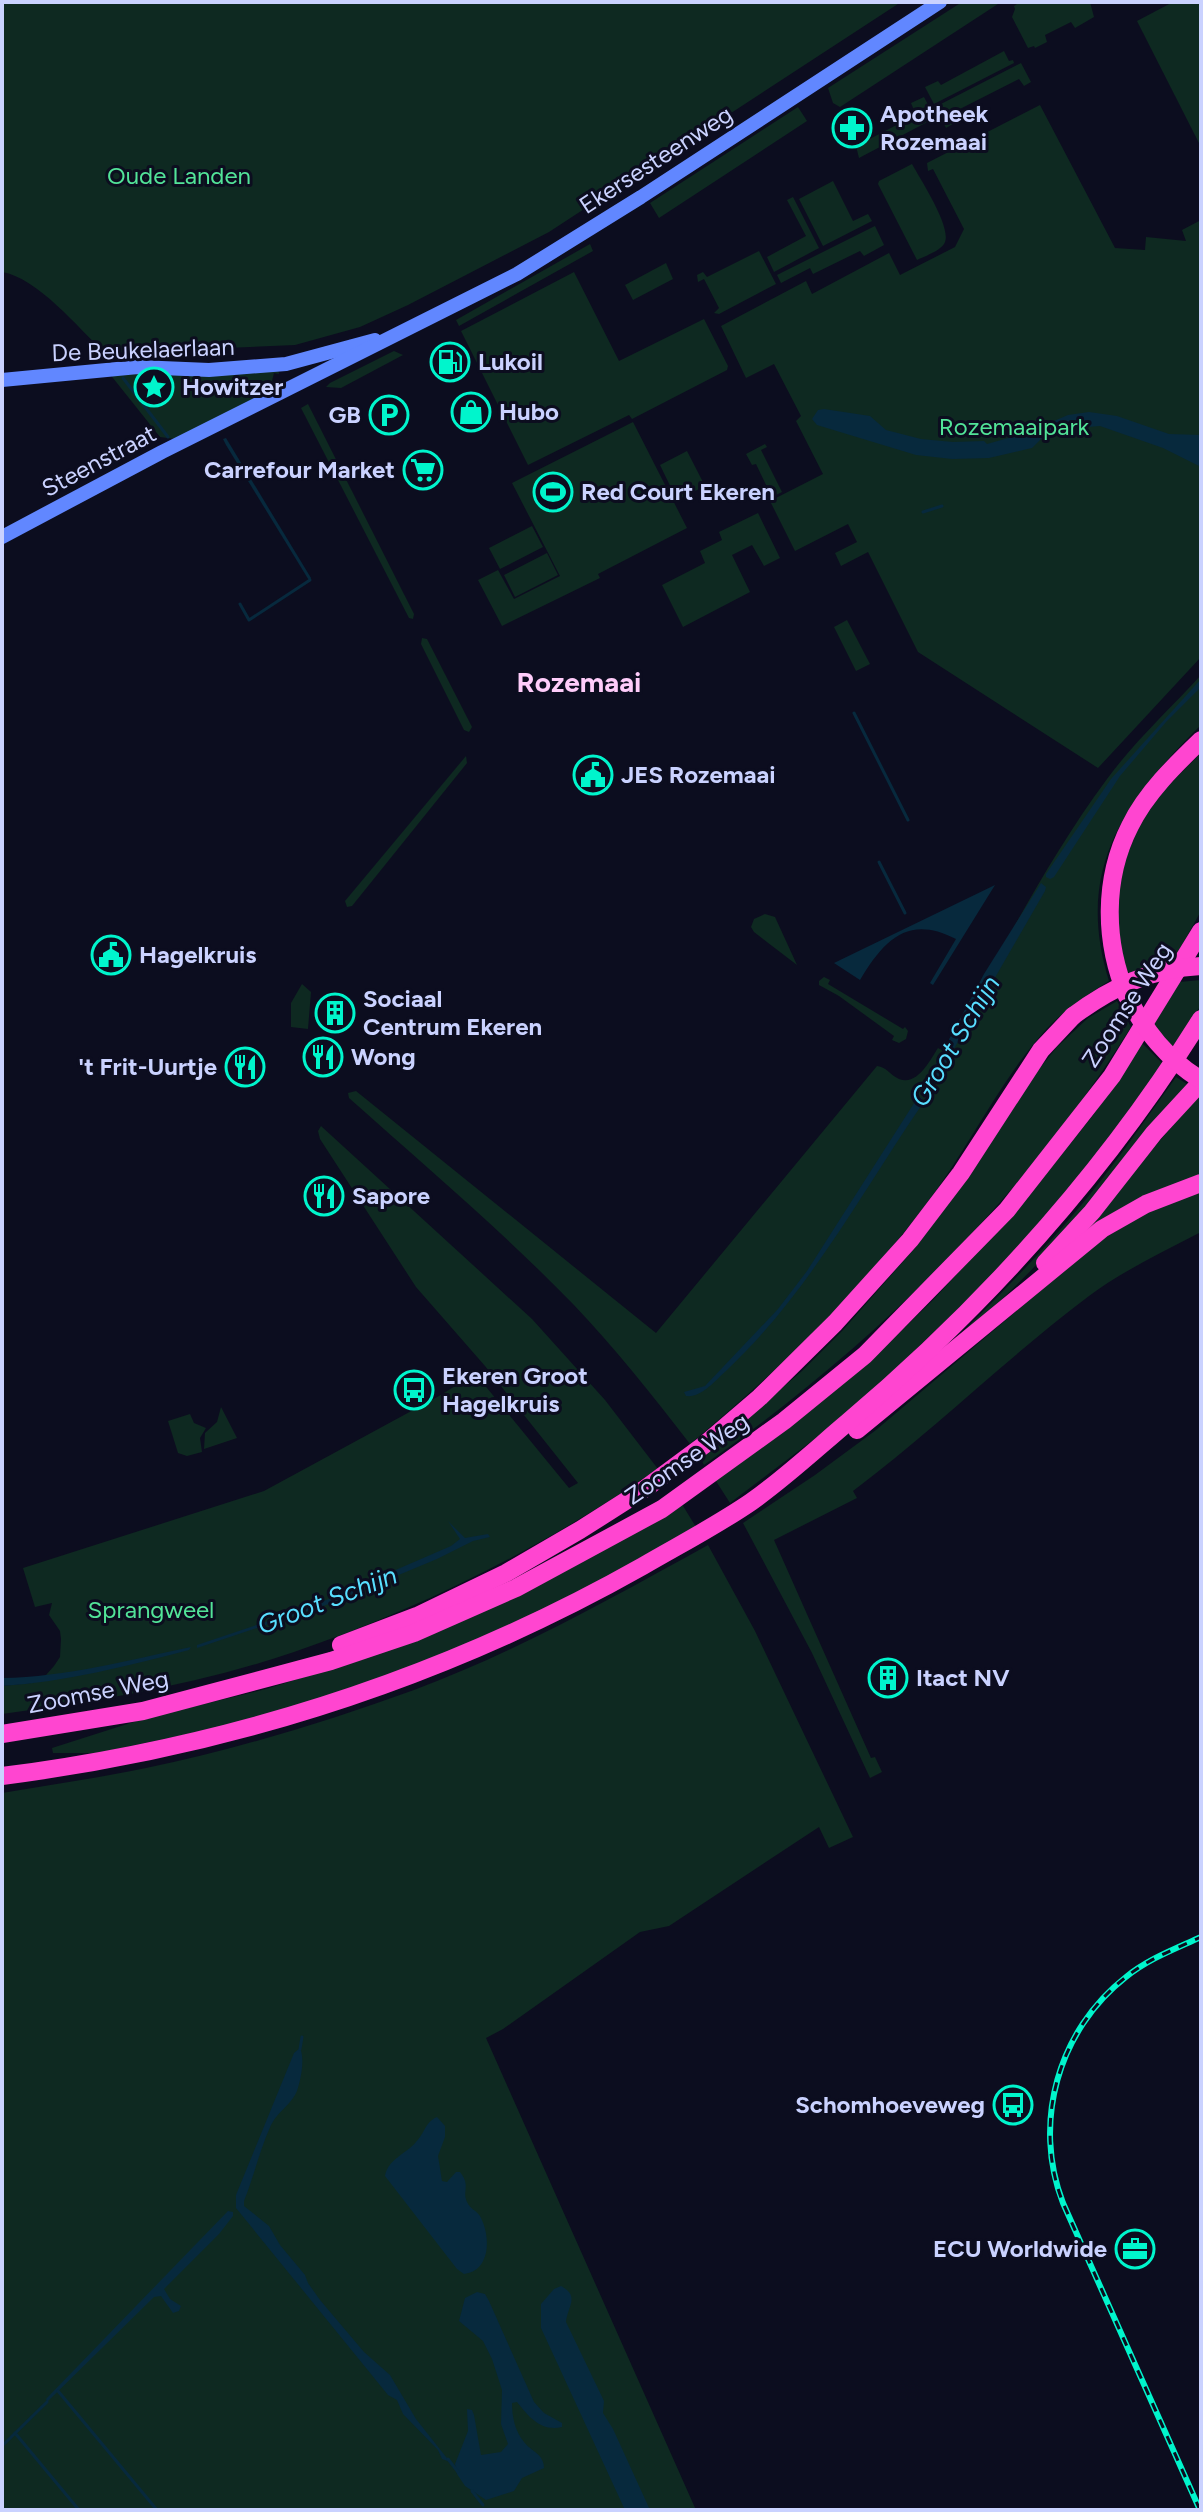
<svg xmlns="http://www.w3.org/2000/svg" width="1203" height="2512" viewBox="0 0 1203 2512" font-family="Figtree,sans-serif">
  <rect width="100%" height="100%" fill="#0c0d1f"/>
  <!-- green -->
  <g fill="#0e2921">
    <path d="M2,2H901L549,232L408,305L360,327L295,345L105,353C78,328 38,278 2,272Z"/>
    <polygon points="962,2 1001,2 840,107 833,103 828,88"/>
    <polygon points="1020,2 1090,2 1094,17 1075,28 1071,22 1045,35 1047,42 1035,48 1034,46 1028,48 1012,17 1015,9 1014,6"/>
    <polygon points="1173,2 1201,2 1201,147 1137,21"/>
    <polygon points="1004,51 1009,61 1013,60 1014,63 934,104 925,87 938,81 941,85"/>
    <polygon points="1021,63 1031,82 1024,86 1019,79 952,113 956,122 946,128 935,107"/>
    <polygon points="924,97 935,118 859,158 856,146 916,115 911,103"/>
    <polygon points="1040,105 1115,248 1145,250 1146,237 1186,241 1182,230 1201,220 1201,657 1098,768 918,652 868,552 841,566 835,553 857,542 848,524 795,551 770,501 823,474 796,421 801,416 774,364 746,378 721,326 806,281 812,294 889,253 900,275 955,247 964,229 933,169 928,171 927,163"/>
    <polygon points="798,107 807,121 659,218 650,203"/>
    <path d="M912,164C920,179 954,230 944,244C938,252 925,256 917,260L878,184L879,181Z"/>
    <polygon points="833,181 853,221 868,214 872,221 823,246 799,199"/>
    <polygon points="793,197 819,248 774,272 767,257 806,236 787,200"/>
    <polygon points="875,226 884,245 864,256 860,251 813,274 810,268 781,283 777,275"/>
    <polygon points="590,244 593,251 459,326 456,320"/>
    <polygon points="759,251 776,284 719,314 714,313 719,308 704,279 698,282 697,275 703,272 707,277"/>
    <polygon points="666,263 673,279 633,300 625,285"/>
    <polygon points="574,272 619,361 704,319 728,366 727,370 632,419 629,415 528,465 461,331"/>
    <polygon points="394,351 403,355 341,388 326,387 330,383"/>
    <polygon points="278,368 279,374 274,373 272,381 277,383 276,387 271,391 175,439 160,437 109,373"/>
    <polygon points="308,404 414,614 413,619 409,618 301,408"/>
    <polygon points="633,422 687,528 598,574 600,578 502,626 478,580 498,570 514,599 560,576 512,483"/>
    <polygon points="765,444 767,447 761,450 782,492 768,499 764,489 767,487 756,464 752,465 746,454"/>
    <polygon points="687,451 705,486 677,500 660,465"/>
    <polygon points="758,513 780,558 764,566 752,545 732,555 750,592 683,627 662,585 705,563 700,551 722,540 719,532"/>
    <polygon points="532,526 543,547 500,569 489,548"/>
    <polygon points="547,553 558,575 515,597 504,575"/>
    <polygon points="847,620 870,664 856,671 834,627"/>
    <polygon points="422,638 427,639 472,727 469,732 464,730 421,644"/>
    <path d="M1201,675V725C1125,800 1074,869 1109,981C1085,996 1061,1012 1042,1034C998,1084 969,1147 929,1200C860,1293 778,1371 690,1444C653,1396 615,1348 573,1304C502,1231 424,1165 349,1098L348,1093L356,1091L656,1333L877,1066C887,1067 890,1075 899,1079C918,1086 930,1060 938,1048L945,1052C997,960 1044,864 1107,779C1134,742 1170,709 1201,675Z"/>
    <polygon points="1201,753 1201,911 1173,961 1127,973 1116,929 1119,875 1140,824 1164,790"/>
    <polygon points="466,756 467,763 352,906 347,907 345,901"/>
    <polygon points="765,914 775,917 797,965 754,932 751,927 754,919"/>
    <polygon points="824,977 830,980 828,984 903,1029 905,1027 908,1031 906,1039 899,1043 892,1040 894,1036 839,996 819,985 819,981"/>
    <polygon points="1201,980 1201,1005 1174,1048 1154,1025 1179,982"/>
    <polygon points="302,984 311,992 308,1029 291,1027 291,1003"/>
    <path d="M1117,1001L1131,1027C1022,1202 871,1347 704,1465L700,1458L802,1371L843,1330L915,1248L952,1198L1035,1074L1057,1047L1088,1018Z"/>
    <polygon points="1142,1043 1164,1065 1140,1099 1023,1246 854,1409 730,1503 714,1478 898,1334 933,1300 1032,1192 1094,1114"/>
    <path d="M1176,1077L1190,1086C1114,1176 1041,1272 949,1346C991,1303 1034,1261 1072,1216C1110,1172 1142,1124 1176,1077Z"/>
    <polygon points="1201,1093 1201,1177 1069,1246"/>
    <path d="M321,1126L532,1319L605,1400L658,1469C544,1546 424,1608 294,1652C200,1684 100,1701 2,1714V1686L31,1683L46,1675L54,1666L60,1657L61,1639L60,1631L49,1615L52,1603L35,1607L23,1568L264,1491L439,1396L473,1375L478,1377L569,1488L578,1483L485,1366L416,1287L320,1139L318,1131Z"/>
    <path d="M1201,1191V1232C1163,1252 1124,1270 1089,1296C1008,1357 935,1429 853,1491L857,1498L774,1540L871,1758L875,1757L882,1772L870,1778L812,1653L743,1523L815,1475L876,1430L1097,1243L1148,1211Z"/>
    <polygon points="221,1407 237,1438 204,1449 205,1433 217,1422"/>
    <polygon points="190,1414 194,1423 206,1428 200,1438 202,1452 187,1456 178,1453 168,1421"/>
    <polygon points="680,1501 696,1527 589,1587 429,1664 274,1716 97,1753 53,1753 52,1748 146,1718 266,1689 333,1668"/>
    <path d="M708,1545L755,1631L853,1837L829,1848L819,1827L669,1926L640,1932L503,2029L486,2038L696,2510H2V1793C50,1785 98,1778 146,1768C237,1749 326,1722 414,1690C516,1652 612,1598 708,1545Z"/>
  </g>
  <!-- water -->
  <g fill="#07293d">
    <polygon points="824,409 870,416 886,430 921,439 953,442 984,441 987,444 1026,433 1068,415 1089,412 1117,416 1169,434 1201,435 1201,467 1163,448 1100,426 1063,429 1041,439 1032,448 989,458 952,459 916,455 817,425 812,419 818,410"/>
    <polygon points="226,438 311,578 310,582 226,445 223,439"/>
    <polygon points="1201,679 1201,687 1166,722 1120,776 1054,877 1050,879 1046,877 1046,874 1111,779"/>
    <polygon points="1041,883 1046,887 1045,891 929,1092 924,1092 923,1088 984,974"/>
    <path d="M995,885L933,985L930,983L956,939C908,914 884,940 860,980L834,963Z"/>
    <path d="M918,1097L922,1098L923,1103C860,1195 808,1294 726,1371C715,1381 701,1398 686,1396L684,1392L705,1386L778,1309L807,1271Z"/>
    <polygon points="448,1521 465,1538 488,1534 490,1537 473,1541 437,1559 329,1604 197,1648 197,1645 310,1607 451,1546 460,1539"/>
    <path d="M191,1647L189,1650C128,1666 65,1682 2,1686V1678C66,1677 129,1660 191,1647Z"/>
    <path d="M300,2048C305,2059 301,2079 297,2091C292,2104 278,2111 271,2125C260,2149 254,2176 244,2201V2206L269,2226L280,2245L305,2275L308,2283L320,2300L364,2352L390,2375L416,2419L450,2462L442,2459L438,2450L403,2414L397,2400L388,2395L236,2208V2195L294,2053Z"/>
    <path d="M437,2117L445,2126V2137L438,2156L442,2181L447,2182L456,2172H460C471,2186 462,2190 467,2202C470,2209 476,2210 480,2216C491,2236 491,2271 464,2274L457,2269L385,2176C388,2159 406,2154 416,2142C425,2133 425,2122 437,2117Z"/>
    <polygon points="228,2211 233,2212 233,2216 219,2234 164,2289 170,2299 181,2306 179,2311 173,2313 161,2296 154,2297 47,2402 46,2399"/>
    <path d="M561,2286C580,2296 568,2306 566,2322L604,2401L603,2413L613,2429L650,2510H625L541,2328V2304L554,2289Z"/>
    <path d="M477,2292L485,2294L489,2301L534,2402L544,2413L562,2423V2427C541,2432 529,2417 517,2402L512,2403C512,2417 515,2431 524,2442C532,2452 544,2454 544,2468L522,2478L514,2491L486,2500L465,2486L457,2474L455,2464L468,2431L467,2409L472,2410L474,2415L481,2455L501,2452L508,2444L501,2424L502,2390L492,2359L483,2341L459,2321L465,2298Z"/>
  </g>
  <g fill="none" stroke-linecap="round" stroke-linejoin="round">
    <!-- stream -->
    <g stroke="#07293d" stroke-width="3">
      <polyline points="123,378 168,437"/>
      <polyline points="923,512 942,506"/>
      <polyline points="240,604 249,620 310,580"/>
      <polyline points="854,713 908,820"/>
      <polyline points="879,862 905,913"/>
      <polyline points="300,2049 302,2037"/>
      <polyline points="58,2391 157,2510"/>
      <polyline points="15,2433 79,2510"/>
      <polyline points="2,2446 47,2402"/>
      <polyline points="448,2459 458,2472"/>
      <polyline points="472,2491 483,2505"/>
    </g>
    <!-- secondary -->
    <g stroke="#6187ff" stroke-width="14">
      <polyline points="2,380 138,367 209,370 286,364 375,340"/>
      <polyline points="2,537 162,452 517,274 641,197 940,2"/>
    </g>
    <!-- highway -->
    <g stroke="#ff45d0" stroke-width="18">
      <path d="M1127,996C1104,942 1103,879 1130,826C1146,793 1175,765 1201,740"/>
      <polyline points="1045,1263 1092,1212 1154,1133 1201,1082"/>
      <polyline points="857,1430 1102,1229 1146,1204 1201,1183"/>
      <polyline points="341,1645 417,1616 506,1573 580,1530 646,1488 704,1445 760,1397 835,1323 910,1240 961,1173 1041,1050 1073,1016"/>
      <polyline points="2,1734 143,1711 331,1661 414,1633 516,1588 662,1509 784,1421 865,1355 1007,1210 1112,1076 1201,931"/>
      <path d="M2,1776C230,1747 443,1679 643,1566C679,1545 716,1526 751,1502C785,1478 816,1449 848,1422C986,1305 1105,1173 1201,1019"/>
    </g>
    <defs>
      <path id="rail" d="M1200,2510L1063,2203C1032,2123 1058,2030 1126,1977C1148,1959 1175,1949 1201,1937"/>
    </defs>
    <!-- rail casing -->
    <use href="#rail" stroke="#00f5cc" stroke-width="6"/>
    <!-- rail -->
    <use href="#rail" stroke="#0c0d1f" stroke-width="3" stroke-dasharray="9" stroke-linecap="butt"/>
    <!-- highway-bridge -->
    <g stroke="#ff45d0" stroke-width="18">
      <path d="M1127,996C1145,1031 1167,1059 1201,1080"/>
      <path d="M1073,1016C1112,987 1152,968 1201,966"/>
    </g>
  </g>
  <!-- icons -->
  <defs>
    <symbol id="pharmacy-ring" viewBox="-11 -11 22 22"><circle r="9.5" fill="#0c0d1f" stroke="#00f5cc" stroke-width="1.5"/><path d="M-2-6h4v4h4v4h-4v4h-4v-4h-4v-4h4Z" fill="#00f5cc"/></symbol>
    <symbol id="fuel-ring" viewBox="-11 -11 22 22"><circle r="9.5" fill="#0c0d1f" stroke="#00f5cc" stroke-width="1.5"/><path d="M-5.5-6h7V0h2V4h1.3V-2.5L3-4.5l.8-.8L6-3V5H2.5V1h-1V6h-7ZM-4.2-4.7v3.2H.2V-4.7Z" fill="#00f5cc"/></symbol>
    <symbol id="sight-ring" viewBox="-11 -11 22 22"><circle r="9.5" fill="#0c0d1f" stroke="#00f5cc" stroke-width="1.5"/><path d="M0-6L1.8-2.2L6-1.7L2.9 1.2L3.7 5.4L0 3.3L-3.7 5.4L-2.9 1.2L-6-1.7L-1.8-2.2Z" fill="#00f5cc"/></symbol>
    <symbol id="shop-ring" viewBox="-11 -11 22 22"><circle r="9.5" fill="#0c0d1f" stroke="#00f5cc" stroke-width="1.5"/><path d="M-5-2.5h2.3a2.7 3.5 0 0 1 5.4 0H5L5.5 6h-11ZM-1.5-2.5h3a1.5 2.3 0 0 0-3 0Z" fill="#00f5cc"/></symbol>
    <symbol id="parking-ring" viewBox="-11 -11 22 22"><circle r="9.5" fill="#0c0d1f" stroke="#00f5cc" stroke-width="1.5"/><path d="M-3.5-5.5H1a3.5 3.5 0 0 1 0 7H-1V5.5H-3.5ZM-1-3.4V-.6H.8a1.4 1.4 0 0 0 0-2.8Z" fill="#00f5cc"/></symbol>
    <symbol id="supermarket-ring" viewBox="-11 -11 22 22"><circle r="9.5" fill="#0c0d1f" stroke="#00f5cc" stroke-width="1.5"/><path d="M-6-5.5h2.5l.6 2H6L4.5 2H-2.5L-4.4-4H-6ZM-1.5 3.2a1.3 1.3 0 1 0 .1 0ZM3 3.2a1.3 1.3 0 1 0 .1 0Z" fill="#00f5cc"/></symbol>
    <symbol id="stadium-ring" viewBox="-11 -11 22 22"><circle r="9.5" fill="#0c0d1f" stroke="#00f5cc" stroke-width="1.5"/><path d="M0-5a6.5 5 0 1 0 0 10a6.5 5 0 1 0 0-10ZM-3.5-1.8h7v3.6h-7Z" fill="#00f5cc"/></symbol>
    <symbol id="civic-ring" viewBox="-11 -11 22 22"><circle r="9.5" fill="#0c0d1f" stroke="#00f5cc" stroke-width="1.5"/><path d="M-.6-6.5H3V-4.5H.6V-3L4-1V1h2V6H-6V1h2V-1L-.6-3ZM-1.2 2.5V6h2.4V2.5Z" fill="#00f5cc"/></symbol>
    <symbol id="building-ring" viewBox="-11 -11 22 22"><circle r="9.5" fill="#0c0d1f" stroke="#00f5cc" stroke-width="1.5"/><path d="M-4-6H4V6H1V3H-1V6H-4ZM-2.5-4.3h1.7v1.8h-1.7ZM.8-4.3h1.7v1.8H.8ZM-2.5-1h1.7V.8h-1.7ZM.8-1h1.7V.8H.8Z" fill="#00f5cc"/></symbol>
    <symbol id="restaurant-ring" viewBox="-11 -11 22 22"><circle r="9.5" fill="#0c0d1f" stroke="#00f5cc" stroke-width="1.5"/><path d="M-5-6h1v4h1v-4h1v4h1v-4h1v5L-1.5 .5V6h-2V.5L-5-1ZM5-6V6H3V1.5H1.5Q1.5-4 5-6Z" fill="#00f5cc"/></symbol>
    <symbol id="bus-ring" viewBox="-11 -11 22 22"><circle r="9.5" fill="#0c0d1f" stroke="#00f5cc" stroke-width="1.5"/><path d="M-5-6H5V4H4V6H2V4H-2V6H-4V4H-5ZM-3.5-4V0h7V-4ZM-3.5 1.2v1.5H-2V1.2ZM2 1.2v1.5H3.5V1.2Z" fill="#00f5cc"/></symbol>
    <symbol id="office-ring" viewBox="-11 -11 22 22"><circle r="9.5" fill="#0c0d1f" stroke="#00f5cc" stroke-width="1.5"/><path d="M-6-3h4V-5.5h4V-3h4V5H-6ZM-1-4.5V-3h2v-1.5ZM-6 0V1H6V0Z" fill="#00f5cc"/></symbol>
  </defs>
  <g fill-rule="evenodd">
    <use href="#pharmacy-ring" x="830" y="106" width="44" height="44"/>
    <use href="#fuel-ring" x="428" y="340" width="44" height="44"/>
    <use href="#sight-ring" x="132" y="365" width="44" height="44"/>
    <use href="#shop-ring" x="449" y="390" width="44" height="44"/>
    <use href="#parking-ring" x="367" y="393" width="44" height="44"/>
    <use href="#supermarket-ring" x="401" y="448" width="44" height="44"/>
    <use href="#stadium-ring" x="531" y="470" width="44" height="44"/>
    <use href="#civic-ring" x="571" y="753" width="44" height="44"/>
    <use href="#civic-ring" x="89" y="933" width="44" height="44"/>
    <use href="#building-ring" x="313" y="991" width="44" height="44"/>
    <use href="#restaurant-ring" x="301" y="1035" width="44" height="44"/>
    <use href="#restaurant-ring" x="223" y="1045" width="44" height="44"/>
    <use href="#restaurant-ring" x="302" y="1174" width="44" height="44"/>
    <use href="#bus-ring" x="392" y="1368" width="44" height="44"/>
    <use href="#building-ring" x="866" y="1656" width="44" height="44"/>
    <use href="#bus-ring" x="991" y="2083" width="44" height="44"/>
    <use href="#office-ring" x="1113" y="2227" width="44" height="44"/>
  </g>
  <g text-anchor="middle" stroke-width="6" stroke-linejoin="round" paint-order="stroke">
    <!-- poi labels -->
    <g font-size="24" font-weight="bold" fill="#cad2ff" stroke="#0c0d1f" text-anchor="start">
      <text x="880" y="122">Apotheek<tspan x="880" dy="28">Rozemaai</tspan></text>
      <text x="478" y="370">Lukoil</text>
      <text x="182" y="395">Howitzer</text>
      <text x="499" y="420">Hubo</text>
      <text x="361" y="423" text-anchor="end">GB</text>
      <text x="395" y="478" text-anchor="end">Carrefour Market</text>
      <text x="581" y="500">Red Court Ekeren</text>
      <text x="621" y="783">JES Rozemaai</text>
      <text x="139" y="963">Hagelkruis</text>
      <text x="363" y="1007">Sociaal<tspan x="363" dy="28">Centrum Ekeren</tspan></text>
      <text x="351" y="1065">Wong</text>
      <text x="217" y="1075" text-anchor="end">'t Frit-Uurtje</text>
      <text x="352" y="1204">Sapore</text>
      <text x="442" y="1384">Ekeren Groot<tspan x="442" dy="28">Hagelkruis</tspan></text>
      <text x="916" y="1686">Itact NV</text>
      <text x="985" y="2113" text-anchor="end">Schomhoeveweg</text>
      <text x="1107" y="2257" text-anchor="end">ECU Worldwide</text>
    </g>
    <!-- street labels -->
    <g font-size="24" fill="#cad2ff" stroke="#0c0d1f">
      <text transform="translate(656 160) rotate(-33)" y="8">Ekersesteenweg</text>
      <text transform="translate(143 350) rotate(-2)" y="8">De Beukelaerlaan</text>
      <text transform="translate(99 461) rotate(-28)" y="8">Steenstraat</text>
      <text transform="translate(1127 1005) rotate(-57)" y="8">Zoomse Weg</text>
      <text transform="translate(687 1459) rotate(-34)" y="8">Zoomse Weg</text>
      <text transform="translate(98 1692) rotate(-11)" y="8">Zoomse Weg</text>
    </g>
    <!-- park labels -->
    <g font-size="24" fill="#52e398" stroke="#0c0d1f">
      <text x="179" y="184">Oude Landen</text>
      <text x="1014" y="435">Rozemaaipark</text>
      <text x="151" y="1618">Sprangweel</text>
    </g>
    <!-- water labels -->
    <g font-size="26" font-style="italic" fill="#58deff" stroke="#0c0d1f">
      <text transform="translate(955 1041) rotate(-59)" y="9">Groot Schijn</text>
      <text transform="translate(327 1600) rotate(-21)" y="9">Groot Schijn</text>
    </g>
    <!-- quarter labels -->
    <g font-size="28" font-weight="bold" fill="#ffccfa" stroke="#0c0d1f">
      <text x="579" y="692">Rozemaai</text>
    </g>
  </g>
  <!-- border -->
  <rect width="1203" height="2512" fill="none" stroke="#cad2ff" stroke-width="8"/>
</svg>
